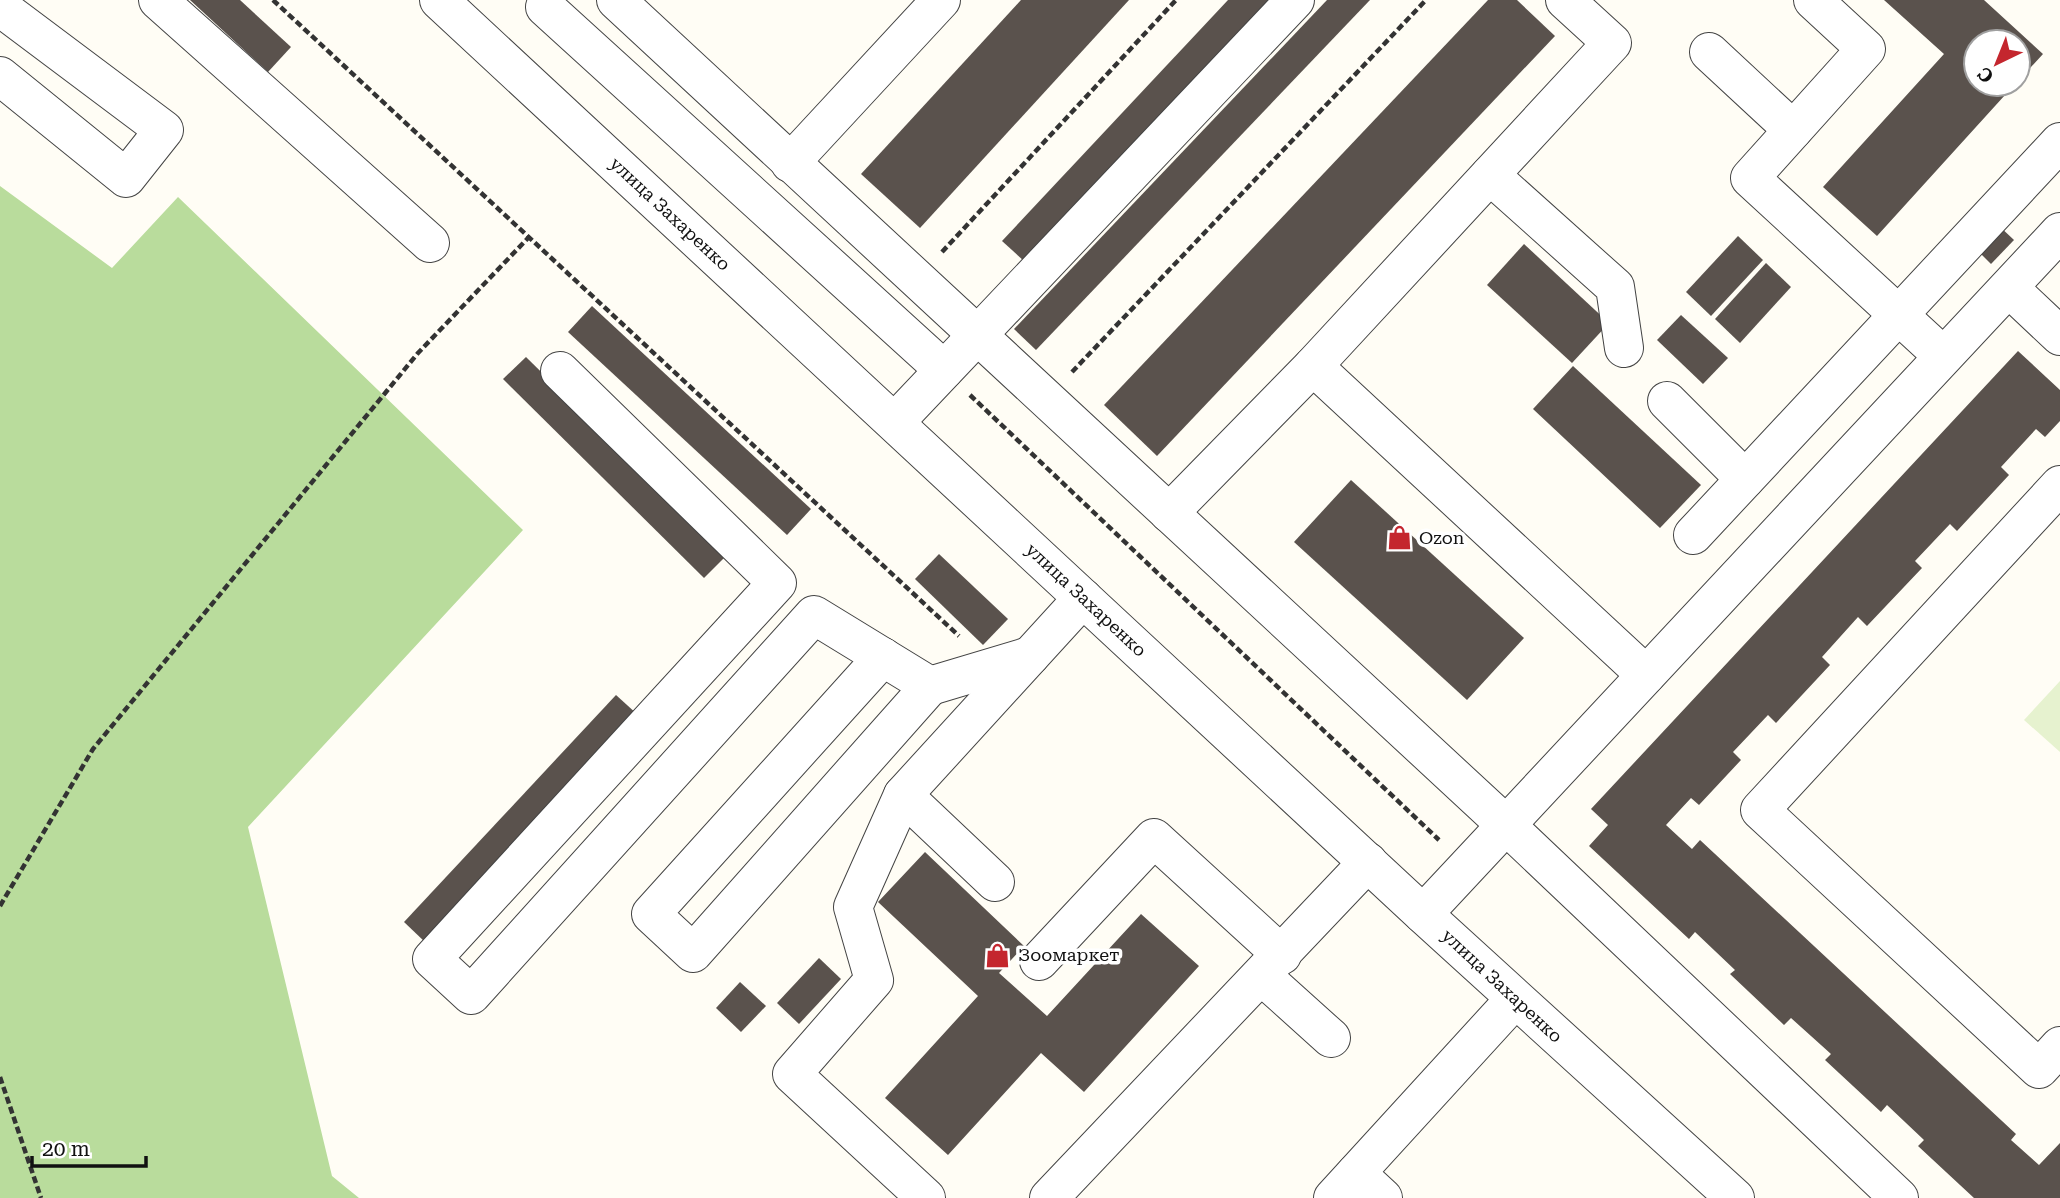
<svg xmlns="http://www.w3.org/2000/svg" width="2060" height="1198" viewBox="0 0 2060 1198" font-family="'Roboto Serif',serif">
  <rect width="100%" height="100%" fill="#fffdf5"/>
  <!-- forest -->
  <polygon fill="#b9dc9c" points="0,186 112,268 178,197 523,530 248,827 332,1176 359,1198 0,1198"/>
  <!-- pitch -->
  <polygon fill="#e6f2cf" points="2060,681 2060,752 2024,720"/>
  <!-- building -->
  <g fill="#5a524d">
    <polygon points="190,0 240,0 291,47 268,72"/>
    <polygon points="1021,0 1129,0 920,228 861,174"/>
    <polygon points="1228,0 1270,0 1025,262 1002,241"/>
    <polygon points="1327,0 1370,0 1036,350 1014,329"/>
    <polygon points="1488,0 1517,0 1555,36 1157,456 1104,405"/>
    <polygon points="1884,0 1984,0 2043,54 2018,81 2018,42 1976,42 1976,84 2015,84 1877,236 1823,187 1944,54"/>
    <polygon points="1997,224 2014,240 1991,264 1975,248"/>
    <polygon points="1738,236 1763,260 1711,316 1686,292"/>
    <polygon points="1524,244 1609,323 1572,363 1487,285"/>
    <polygon points="1766,263 1791,287 1740,343 1715,319"/>
    <polygon points="592,306 811,509 787,535 568,332"/>
    <polygon points="1681,315 1728,358 1703,384 1657,340"/>
    <polygon points="2018,351 2060,390 2060,421 2045,437 2036,429 2001,467 2009,475 1957,531 1950,524 1915,561 1922,568 1867,626 1858,617 1822,657 1830,665 1776,723 1768,715 1733,752 1741,760 1699,805 1691,798 1666,825 1692,849 1700,840 2016,1134 2011,1140 2039,1165 2060,1143 2060,1198 1974,1198 1918,1146 1924,1140 1887,1105 1881,1112 1825,1060 1831,1054 1791,1018 1784,1025 1730,974 1735,970 1695,932 1689,939 1589,846 1608,825 1591,809"/>
    <polygon points="526,357 727,555 704,578 503,379"/>
    <polygon points="1573,366 1701,485 1660,528 1533,409"/>
    <polygon points="1351,480 1524,638 1467,700 1294,542"/>
    <polygon points="939,554 1008,619 983,645 915,579"/>
    <polygon points="616,695 638,715 426,943 404,922"/>
    <polygon points="925,852 1024,946 999,973 1047,1016 1141,914 1199,966 1084,1092 1041,1053 948,1155 885,1098 978,996 878,902"/>
    <polygon points="819,958 841,979 799,1024 777,1003"/>
    <polygon points="740,982 766,1006 741,1032 716,1008"/>
  </g>
  <g fill="none" stroke-linecap="round" stroke-linejoin="round">
    <defs>
      <g id="minor">
        <polyline points="158,0 430,243"/>
        <polyline points="439,0 1423,914 1735,1198"/>
        <polyline points="616,0 1506,825 1899,1198"/>
        <polyline points="1813,0 1866,49 1750,178 1942,355"/>
        <polyline points="0,7 164,130 126,178 0,76"/>
        <polyline points="545,7 944,370"/>
        <polyline points="1709,52 1793,130"/>
        <polyline points="790,163 941,0"/>
        <polyline points="1490,175 1615,287 1624,348"/>
        <polyline points="2009,288 2060,336"/>
        <polyline points="1313,366 1646,675"/>
        <polyline points="560,371 777,583 432,959 471,995 814,615 930,686 1030,656"/>
        <polyline points="1667,401 1745,479"/>
        <polyline points="895,422 1295,0"/>
        <polyline points="2060,485 1760,810 2039,1069 2060,1046"/>
        <polyline points="1169,513 1313,366 1612,43 1565,0"/>
        <polyline points="1693,535 2060,142"/>
        <polyline points="883,657 651,914 693,953 930,686"/>
        <polyline points="903,795 995,882"/>
        <polyline points="1423,914 2060,232"/>
        <polyline points="1039,961 1154,838 1282,955"/>
        <polyline points="1262,976 1331,1038"/>
        <polyline points="1356,1173 1383,1198"/>
        <polyline points="926,1198 792,1074 874,980 853,907 903,795 1083,598"/>
        <polyline points="1049,1198 1368,862"/>
        <polyline points="1333,1198 1515,999"/>
      </g>
    </defs>
    <!-- minor casing -->
    <use href="#minor" stroke="#444" stroke-width="40"/>
    <!-- path -->
    <g stroke="#333" stroke-width="4.5" stroke-dasharray="7 3.5" stroke-linecap="butt">
      <polyline points="273,0 959,636"/>
      <polyline points="942,252 1176,0"/>
      <polyline points="1072,372 1426,0"/>
      <polyline points="970,395 1439,840"/>
      <polyline points="0,906 93,749 418,353 530,236"/>
      <polyline points="0,1077 41,1198"/>
    </g>
    <!-- minor -->
    <use href="#minor" stroke="#fff" stroke-width="38"/>
  </g>
  <!-- icons -->
  <defs>
    <symbol id="shop-bare" viewBox="-9 -9 18 18"><path d="M-5-2.5h2.3a2.7 3.5 0 0 1 5.4 0H5L5.5 6h-11ZM-1.5-2.5h3a1.5 2.3 0 0 0-3 0Z" fill="#c4262e" stroke="#fff" stroke-width="2.5" paint-order="stroke"/></symbol>
  </defs>
  <g fill-rule="evenodd">
    <use href="#shop-bare" x="1382" y="520" width="35" height="35"/>
    <use href="#shop-bare" x="980" y="938" width="35" height="35"/>
  </g>
  <g text-anchor="middle" stroke-width="7" stroke-linejoin="round" paint-order="stroke">
    <!-- street labels -->
    <g font-size="18" fill="#111" stroke="#fff">
      <text transform="translate(670 214) rotate(43)" y="6">улица Захаренко</text>
      <text transform="translate(1086 600) rotate(43)" y="6">улица Захаренко</text>
      <text transform="translate(1502 986) rotate(43)" y="6">улица Захаренко</text>
    </g>
    <!-- poi labels -->
    <g font-size="18" fill="#111" stroke="#fff" text-anchor="start">
      <text x="1419" y="544">Ozon</text>
      <text x="1018" y="961">Зоомаркет</text>
    </g>
  </g>
  <!-- north arrow -->
  <g transform="translate(1997 63) rotate(223)"><circle r="33" fill="#ffffff" stroke="#a0a0a0" stroke-width="2"/>
  <path d="M0-5L12 26L0 18L-12 26Z" fill="#c4262e"/>
  <text y="-10" font-size="19" font-weight="bold" text-anchor="middle" fill="#111111">С</text>
  </g>
  <!-- scale -->
  <path d="M32 1156v10h114v-10" fill="none" stroke="#111111" stroke-width="3.5"/>
  <text x="42" y="1156" font-size="21" fill="#111111" stroke="#ffffff" stroke-width="5" paint-order="stroke">20 m</text>
</svg>
